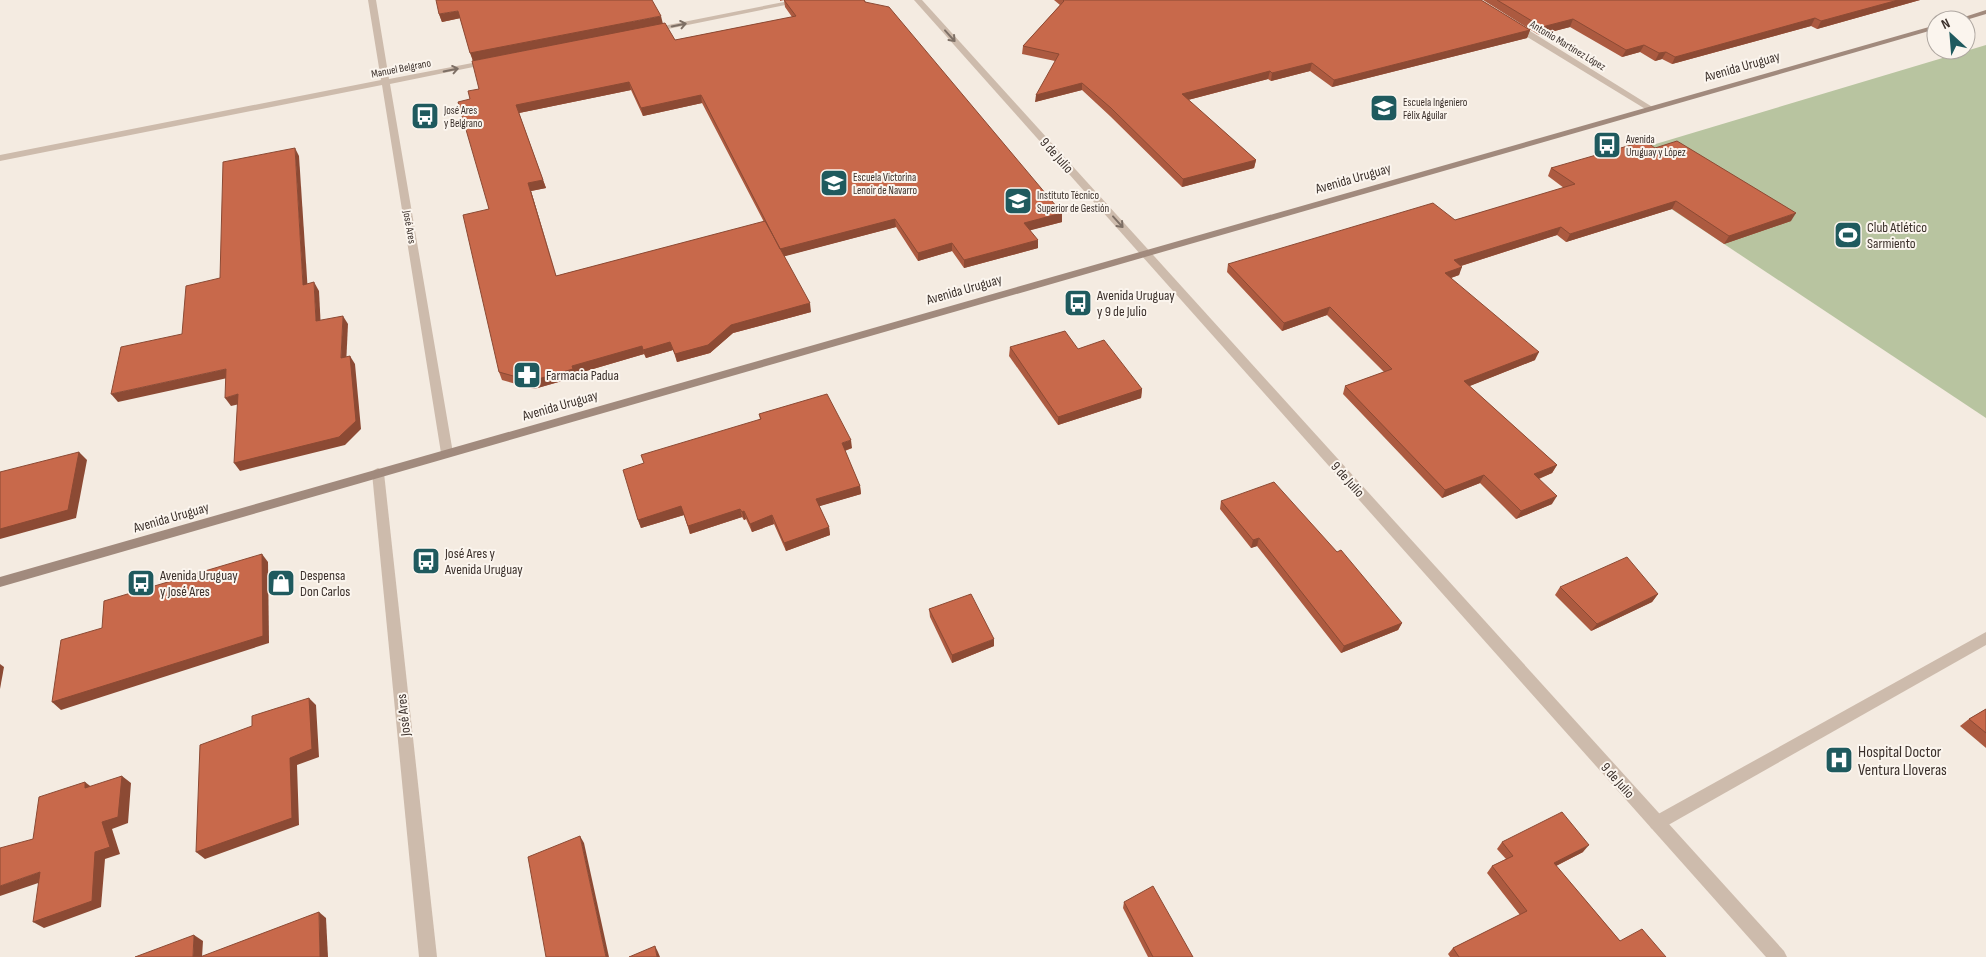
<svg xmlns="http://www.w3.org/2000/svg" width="1986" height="957" viewBox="0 0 1986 957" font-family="'Sofia Sans Condensed',sans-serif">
  <rect width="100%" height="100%" fill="#f4ebe1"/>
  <!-- green -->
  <polygon fill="#b8c4a0" points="1986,45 1986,418 1599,161"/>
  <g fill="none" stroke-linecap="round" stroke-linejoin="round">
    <!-- lane -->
    <polygon fill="#cdbbac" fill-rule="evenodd" points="1986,632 1986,645 1663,828 1657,831 1651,828 1649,823 1651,818"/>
    <!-- street -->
    <g fill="#cdbbac" fill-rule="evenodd">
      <polygon points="368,0 376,0 389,79 488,60 492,62 488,64 390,84 453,453 447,457 441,453 382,85 0,161 0,155 381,80"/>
      <polygon points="794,0 810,0 653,32 649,30 653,28"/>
      <polygon points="914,0 922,0 1784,951 1787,957 1766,957"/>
      <polygon points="1511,23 1517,23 1654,108 1647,110 1511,27"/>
      <polygon points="378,468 382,470 384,473 437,957 419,957 372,473 374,470"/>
    </g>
    <!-- secondary -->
    <g fill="#a18a7d" fill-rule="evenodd">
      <polygon points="1986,10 1986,14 1966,20 1955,20"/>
      <polygon points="1936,25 1936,29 0,587 0,577"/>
    </g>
  </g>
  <!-- wall -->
  <g fill="#ac5a40" fill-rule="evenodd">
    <path d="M780,0H864L1062,222L1030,230L1038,248L964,268L952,251L918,261L896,227L784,256L811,312L733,333L710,353L677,362L673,350L646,358L644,354L576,374V377L534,389L502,380L499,372L489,209L470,99L479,89L605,35L473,61L460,18L442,22L439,14L663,23L675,40L792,17L785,7L784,0L780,1ZM631,90L643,116L702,103L764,222L556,276L531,191L546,188L519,113Z"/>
    <polygon points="1054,0 1481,0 1530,30 1527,38 1332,87 1310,71 1271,81 1268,79 1188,100 1256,160 1254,168 1182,187 1110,116 1082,90 1035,102 1055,61 1022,54 1023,46 1060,5"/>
    <polygon points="1483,0 1920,0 1817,29 1811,26 1672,64 1662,59 1655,61 1640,52 1622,57 1570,27 1539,35"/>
    <polygon points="1655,148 1791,221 1724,244 1672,209 1566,242 1557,235 1461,266 1459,275 1451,278 1535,360 1469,386 1557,465 1552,473 1539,479 1552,504 1516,519 1480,483 1442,498 1343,394 1345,386 1384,372 1327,315 1282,331 1227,272 1228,264 1455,220 1564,188 1548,176 1551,168"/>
    <polygon points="1010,347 1078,349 1142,389 1141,398 1058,425 1009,356"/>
    <polygon points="759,414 852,448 845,451 860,486 861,494 819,506 829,527 830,535 786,551 774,524 752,532 746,519 744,520 742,517 690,534 684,515 641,528 638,520 760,419"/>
    <polygon points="1221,501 1402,623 1398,630 1341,653 1257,546 1251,548 1220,509"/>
    <polygon points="1560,587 1658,594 1652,602 1591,631 1555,595"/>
    <polygon points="929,609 994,646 952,663 930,617"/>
    <polygon points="1986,709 1986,748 1960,726 1969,719"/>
    <polygon points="1502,842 1583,852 1556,866 1620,941 1666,957 1450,957 1448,954 1453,948 1520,915 1487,873 1492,866 1506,859 1497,849"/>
    <polygon points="1124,902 1193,957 1148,957 1123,908"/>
  </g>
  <!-- shaded-wall -->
  <g fill="#8c4a34">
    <polygon points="1898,0 1920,0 1817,29 1821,21"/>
    <polygon points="458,11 461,18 442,22 439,14"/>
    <polygon points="661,16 663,24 473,61 470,53"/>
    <polygon points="1815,18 1811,26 1672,64 1675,57"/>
    <polygon points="1573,19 1570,27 1539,35 1542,27"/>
    <polygon points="1530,30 1527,38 1332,87 1334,80"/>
    <polygon points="1644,45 1640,52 1622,57 1626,50"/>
    <polygon points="1666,52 1662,59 1655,61 1659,53"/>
    <polygon points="1312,63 1310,71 1271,81 1272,73"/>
    <polygon points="1270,71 1268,79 1180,102 1182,94"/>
    <polygon points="629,82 631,90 519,113 516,105"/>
    <polygon points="1082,83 1082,90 1035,102 1036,95"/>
    <polygon points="701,95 702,103 643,116 641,108"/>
    <polygon points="295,148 299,156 308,293 303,285"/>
    <polygon points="1256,160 1254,168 1182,187 1183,179"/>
    <polygon points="543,180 546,188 531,191 559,284 528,183"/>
    <polygon points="1676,201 1672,209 1566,242 1570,234"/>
    <polygon points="1062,213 1062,222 1024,232 1024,223"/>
    <polygon points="1796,213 1791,221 1724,244 1729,236"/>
    <polygon points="895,219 896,227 782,257 780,249"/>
    <polygon points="1561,227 1557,235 1451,269 1454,260"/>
    <polygon points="1038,240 1038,248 964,268 964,260"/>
    <polygon points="952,243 952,251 918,261 918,253"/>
    <polygon points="1462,267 1459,275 1442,281 1445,273"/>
    <polygon points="314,282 319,291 321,330 316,321"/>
    <polygon points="810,303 811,312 733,333 710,353 677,362 675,354 731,325"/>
    <polygon points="1330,307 1327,315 1282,331 1284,323"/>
    <polygon points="343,316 348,324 346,366 341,358"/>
    <polygon points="670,342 673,350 646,358 643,350"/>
    <polygon points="642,346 644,354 576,374 576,377 534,389 531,381 572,366"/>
    <polygon points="1539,352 1535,360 1460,390 1464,381"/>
    <polygon points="350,356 355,364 361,429 345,445 240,471 234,463"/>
    <polygon points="226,369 232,377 118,402 111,394"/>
    <polygon points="1142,389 1141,398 1058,425 1058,417"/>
    <polygon points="238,394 244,403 231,406 225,398"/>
    <polygon points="851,440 852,448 843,451 842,443"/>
    <polygon points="79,452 87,460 76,518 0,539 0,529"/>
    <polygon points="1557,465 1552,473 1530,482 1534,474"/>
    <polygon points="1484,475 1480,483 1442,498 1445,490"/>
    <polygon points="860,486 861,494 817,507 816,499"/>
    <polygon points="1557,496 1552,504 1516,519 1521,511"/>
    <polygon points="681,506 684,515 641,528 638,520"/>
    <polygon points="740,509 742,517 690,534 688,526"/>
    <polygon points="744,511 746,519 744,520 742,512"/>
    <polygon points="772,515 774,524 752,532 750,524"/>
    <polygon points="829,527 830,535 786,551 784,543"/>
    <polygon points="1259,538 1257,546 1251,548 1253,540"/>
    <polygon points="262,554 268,562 269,643 61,710 52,702"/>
    <polygon points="1658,594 1652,602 1591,631 1597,624"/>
    <polygon points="1402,623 1398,630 1341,653 1344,646"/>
    <polygon points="994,639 994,646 952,663 952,655"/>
    <polygon points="0,664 4,667 0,689"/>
    <polygon points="309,698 316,705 319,757 297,765 299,825 205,859 196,852 290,758"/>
    <polygon points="122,776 131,783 128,823 112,829 120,854 105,859 101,907 44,928 33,922 95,852 102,822"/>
    <polygon points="85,782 94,789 85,788"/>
    <polygon points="580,836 584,843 609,957 606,957"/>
    <polygon points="1589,845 1583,852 1548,870 1554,863"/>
    <polygon points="40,872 50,879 0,896 0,886"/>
    <polygon points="319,912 326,918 328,957 320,957"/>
    <polygon points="194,935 203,941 202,957 193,957"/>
    <polygon points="655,946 658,952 660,957 657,957"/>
  </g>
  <!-- building -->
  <g fill="#c8694b" stroke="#8c4a34">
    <polygon points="436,0 652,0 661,16 470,53 458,11 439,14"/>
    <polygon points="784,0 864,0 865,2 889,7 1062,213 1024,223 1038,240 964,260 952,243 918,253 895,219 780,249 701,95 641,108 629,82 516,105 543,180 528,183 556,276 765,221 810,303 731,325 708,345 675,354 670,342 643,350 642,346 572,366 573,369 531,381 499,372 463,215 489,209 458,102 470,99 468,91 479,89 472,61 665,23 675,40 796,16"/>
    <polygon points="1063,0 1481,0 1530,30 1334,80 1312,63 1272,73 1270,71 1182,94 1256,160 1183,179 1111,108 1082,83 1036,95 1059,54 1023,46 1064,1"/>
    <polygon points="1497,0 1898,0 1821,21 1815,18 1675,57 1666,52 1659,53 1644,45 1626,50 1573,19 1542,27"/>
    <polygon points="1645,141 1655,148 1677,141 1796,213 1729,236 1676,201 1570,234 1561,227 1454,260 1462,267 1445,273 1539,352 1464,381 1557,465 1534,474 1557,496 1521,511 1484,475 1445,490 1345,386 1392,369 1330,307 1284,323 1228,264 1433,203 1455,220 1575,184 1551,168"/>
    <polygon points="295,148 303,285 314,282 316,321 343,316 341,358 350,356 356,421 339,437 234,463 238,394 225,398 226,369 111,394 121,347 182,334 186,286 220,278 223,162"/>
    <polygon points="1065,331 1078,349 1104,340 1142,389 1058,417 1010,347"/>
    <polygon points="827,394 851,440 842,443 860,486 816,499 829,527 784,543 772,515 750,524 744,511 742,512 740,509 688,526 681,506 638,520 623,470 644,463 641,455 761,419 759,414"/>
    <polygon points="79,452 68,510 0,529 0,472"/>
    <polygon points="1274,482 1337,552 1341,550 1402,623 1344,646 1259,538 1253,540 1221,501"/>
    <polygon points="262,554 263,636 52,702 61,640 102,628 104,601"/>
    <polygon points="1627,557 1658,594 1597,624 1560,587"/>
    <polygon points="971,594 994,639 952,655 929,609"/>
    <polygon points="309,698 312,749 290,758 292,818 196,852 200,745 252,726 252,716"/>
    <polygon points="1986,709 1986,733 1969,719"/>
    <polygon points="122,776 118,817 102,822 110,847 95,852 92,901 33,922 40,872 0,886 0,848 33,839 39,797 85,782 85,788"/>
    <polygon points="1562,812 1589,845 1554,863 1620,941 1642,929 1666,957 1459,957 1453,948 1527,911 1492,866 1513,856 1502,842"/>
    <polygon points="580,836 606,957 546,957 528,857"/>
    <polygon points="1153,886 1193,957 1153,957 1124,902"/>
    <polygon points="319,912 320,957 200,957"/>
    <polygon points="194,935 193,957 135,957"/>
    <polygon points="655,946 657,957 629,957"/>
  </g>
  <!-- one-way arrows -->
  <defs><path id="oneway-shaft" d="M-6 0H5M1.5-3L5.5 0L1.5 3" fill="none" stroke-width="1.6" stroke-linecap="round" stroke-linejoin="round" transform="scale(1.25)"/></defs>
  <g stroke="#7d6f65">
    <use href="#oneway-shaft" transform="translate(679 25) rotate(-11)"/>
    <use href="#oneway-shaft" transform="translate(950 36) rotate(48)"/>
    <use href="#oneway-shaft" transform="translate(451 70) rotate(-11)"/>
    <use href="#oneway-shaft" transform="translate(1118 222) rotate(48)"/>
  </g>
  <!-- icons -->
  <defs>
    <symbol id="school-square" viewBox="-11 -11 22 22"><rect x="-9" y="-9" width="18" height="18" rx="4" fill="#1f5a5e" stroke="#fbf5ee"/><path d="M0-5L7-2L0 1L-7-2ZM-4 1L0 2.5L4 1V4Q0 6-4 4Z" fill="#fff"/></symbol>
    <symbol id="bus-square" viewBox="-11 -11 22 22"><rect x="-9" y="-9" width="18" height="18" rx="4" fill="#1f5a5e" stroke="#fbf5ee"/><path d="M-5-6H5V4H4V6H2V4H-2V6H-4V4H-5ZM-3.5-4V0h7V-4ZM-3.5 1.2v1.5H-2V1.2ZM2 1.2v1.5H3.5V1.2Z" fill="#fff"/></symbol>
    <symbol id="university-square" viewBox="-11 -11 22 22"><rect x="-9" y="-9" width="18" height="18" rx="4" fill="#1f5a5e" stroke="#fbf5ee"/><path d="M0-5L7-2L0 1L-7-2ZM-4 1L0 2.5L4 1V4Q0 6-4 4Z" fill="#fff"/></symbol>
    <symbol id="stadium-square" viewBox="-11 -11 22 22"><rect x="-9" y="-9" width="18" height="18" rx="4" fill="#1f5a5e" stroke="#fbf5ee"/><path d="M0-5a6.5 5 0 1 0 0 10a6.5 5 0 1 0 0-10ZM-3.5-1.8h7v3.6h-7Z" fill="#fff"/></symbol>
    <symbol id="pharmacy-square" viewBox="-11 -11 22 22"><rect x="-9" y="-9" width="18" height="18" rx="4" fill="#1f5a5e" stroke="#fbf5ee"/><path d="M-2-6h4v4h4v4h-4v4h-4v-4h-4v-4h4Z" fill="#fff"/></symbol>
    <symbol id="shop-square" viewBox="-11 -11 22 22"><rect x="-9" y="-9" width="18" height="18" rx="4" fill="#1f5a5e" stroke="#fbf5ee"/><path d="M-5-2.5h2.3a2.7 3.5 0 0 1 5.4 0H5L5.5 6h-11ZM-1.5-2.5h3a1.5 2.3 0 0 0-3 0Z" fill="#fff"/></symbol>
    <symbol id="hospital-square" viewBox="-11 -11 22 22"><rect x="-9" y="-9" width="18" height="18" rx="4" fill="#1f5a5e" stroke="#fbf5ee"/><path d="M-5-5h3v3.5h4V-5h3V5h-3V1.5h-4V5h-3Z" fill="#fff"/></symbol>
  </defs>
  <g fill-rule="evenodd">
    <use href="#school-square" x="1368" y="92" width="32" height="32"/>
    <use href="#bus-square" x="409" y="100" width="32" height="32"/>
    <use href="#bus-square" x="1591" y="129" width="32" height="32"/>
    <use href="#school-square" x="818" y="167" width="32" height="32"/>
    <use href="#university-square" x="1002" y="185" width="32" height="32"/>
    <use href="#stadium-square" x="1832" y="219" width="32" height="32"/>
    <use href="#bus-square" x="1062" y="287" width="32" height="32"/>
    <use href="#pharmacy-square" x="511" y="359" width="32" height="32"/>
    <use href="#bus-square" x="410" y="545" width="32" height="32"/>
    <use href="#bus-square" x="125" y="567" width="32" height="32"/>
    <use href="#shop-square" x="265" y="567" width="32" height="32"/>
    <use href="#hospital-square" x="1823" y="744" width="32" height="32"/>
  </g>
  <g text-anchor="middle" stroke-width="4" stroke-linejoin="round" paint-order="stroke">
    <!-- far-street labels -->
    <g font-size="11" fill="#3b302b" stroke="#fbf5ee">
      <text transform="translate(1568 45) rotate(31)" y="4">Antonio Martínez López</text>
      <text transform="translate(401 68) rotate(-11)" y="4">Manuel Belgrano</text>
      <text transform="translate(410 227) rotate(80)" y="4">José Ares</text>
    </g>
    <!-- far-poi labels -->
    <g font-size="11" fill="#3b302b" stroke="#fbf5ee" text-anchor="start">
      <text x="1403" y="106">Escuela Ingeniero<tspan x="1403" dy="13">Félix Aguilar</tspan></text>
      <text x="444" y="114">José Ares<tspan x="444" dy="13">y Belgrano</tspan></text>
      <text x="1626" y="143">Avenida<tspan x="1626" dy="13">Uruguay y López</tspan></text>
      <text x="853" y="181">Escuela Victorina<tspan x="853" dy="13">Lenoir de Navarro</tspan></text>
      <text x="1037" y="199">Instituto Técnico<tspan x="1037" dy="13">Superior de Gestión</tspan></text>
    </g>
    <!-- street labels -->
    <g font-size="14" fill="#3b302b" stroke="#fbf5ee">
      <text transform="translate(1742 66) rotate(-16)" y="5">Avenida Uruguay</text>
      <text transform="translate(1057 155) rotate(48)" y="5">9 de Julio</text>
      <text transform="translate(1353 178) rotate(-16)" y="5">Avenida Uruguay</text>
      <text transform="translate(964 289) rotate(-16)" y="5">Avenida Uruguay</text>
      <text transform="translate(560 405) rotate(-16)" y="5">Avenida Uruguay</text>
      <text transform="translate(1348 479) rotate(48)" y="5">9 de Julio</text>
      <text transform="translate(171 517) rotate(-16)" y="5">Avenida Uruguay</text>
      <text transform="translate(403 715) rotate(-96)" y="5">José Ares</text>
      <text transform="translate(1618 780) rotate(48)" y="5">9 de Julio</text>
    </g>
    <!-- poi labels -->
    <g font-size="14" fill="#3b302b" stroke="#fbf5ee" text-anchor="start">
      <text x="1867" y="232">Club Atlético<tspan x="1867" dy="16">Sarmiento</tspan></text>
      <text x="1097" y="300">Avenida Uruguay<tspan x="1097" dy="16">y 9 de Julio</tspan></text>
      <text x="546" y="380">Farmacia Padua</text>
      <text x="445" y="558">José Ares y<tspan x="445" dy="16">Avenida Uruguay</tspan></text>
      <text x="160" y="580">Avenida Uruguay<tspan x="160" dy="16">y José Ares</tspan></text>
      <text x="300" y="580">Despensa<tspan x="300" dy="16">Don Carlos</tspan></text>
    </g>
    <!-- near-poi labels -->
    <g font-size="16" fill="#3b302b" stroke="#fbf5ee" text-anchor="start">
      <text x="1858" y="757">Hospital Doctor<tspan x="1858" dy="18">Ventura Lloveras</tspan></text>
    </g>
  </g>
  <!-- north arrow -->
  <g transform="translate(1951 35) rotate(334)"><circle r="24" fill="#fbf5ee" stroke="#aea6a0"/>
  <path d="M0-4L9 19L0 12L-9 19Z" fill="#1f5a5e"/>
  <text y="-8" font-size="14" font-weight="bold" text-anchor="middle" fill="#3b302b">N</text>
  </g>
</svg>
